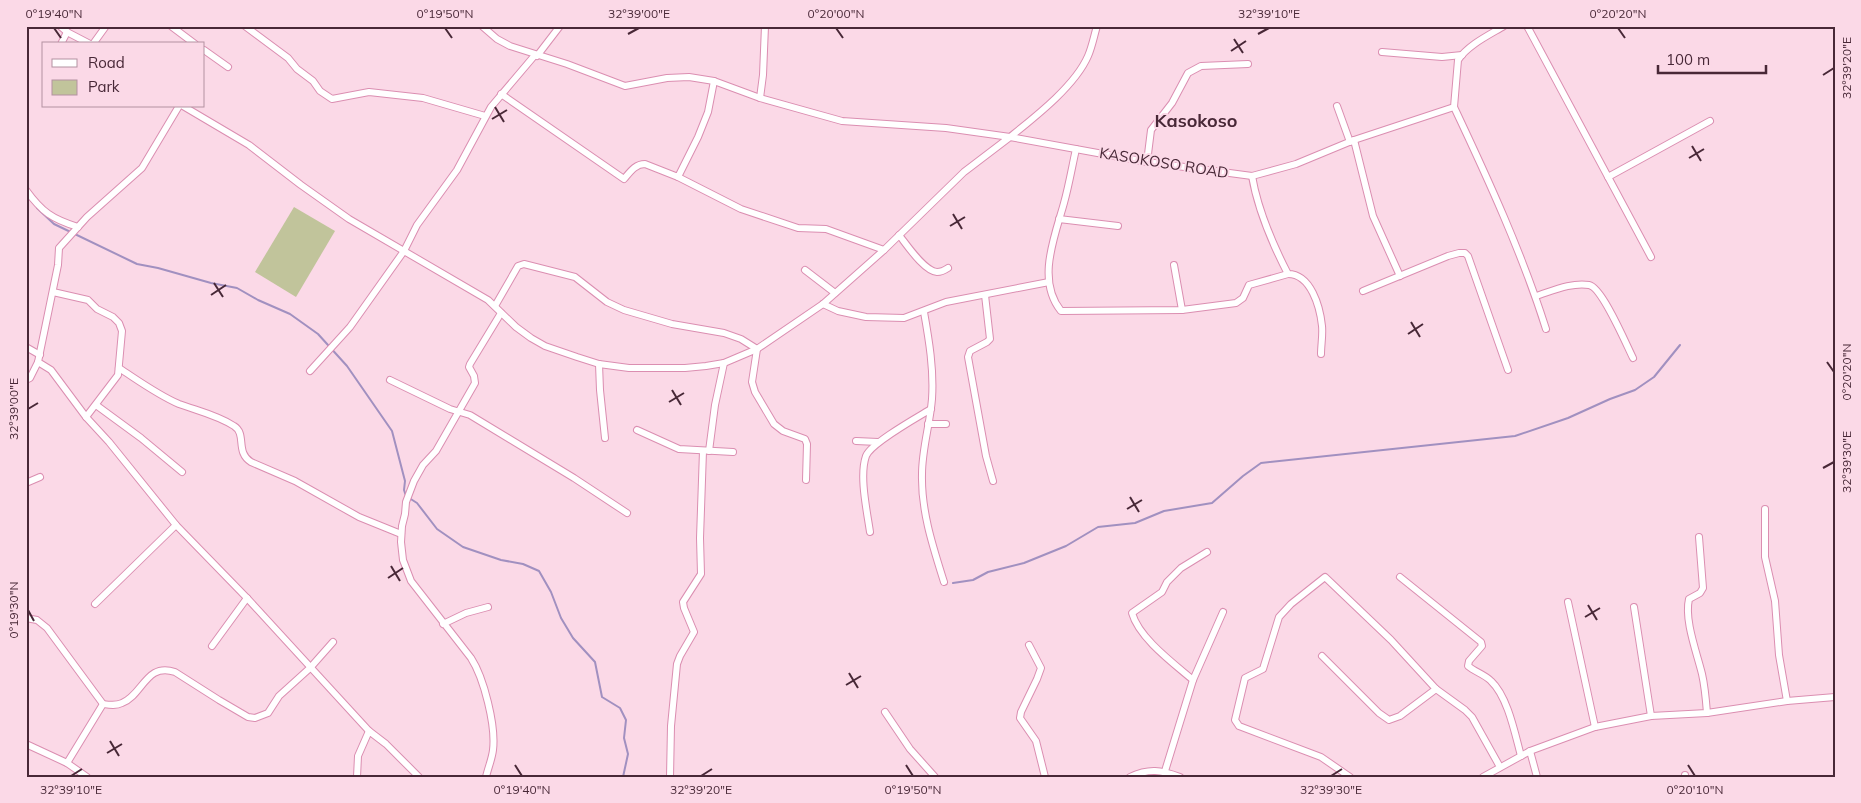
<svg xmlns="http://www.w3.org/2000/svg" width="1861" height="803" viewBox="0 0 1861 803" font-family="Mulish,sans-serif">
  <rect width="100%" height="100%" fill="#fbd9e7"/>
  <!-- green -->
  <polygon fill="#c1c49b" points="294,207 335,231 296,297 255,272"/>
  <g fill="none" stroke-linecap="round" stroke-linejoin="round">
    <!-- stream -->
    <g stroke="#a190c0" stroke-width="2">
      <polyline points="37,208 54,224 137,264 158,268 211,283 237,288 258,300 290,314 318,334 347,366 392,431 405,481 404,490 406,496 417,503 437,529 463,547 501,560 523,564 539,571 551,592 561,618 573,638 595,662 602,697 620,708 626,720 624,738 628,754 623,777"/>
      <polyline points="953,583 973,580 988,572 1024,563 1066,546 1098,527 1135,523 1164,511 1212,503 1243,476 1261,463 1515,436 1568,418 1610,399 1635,390 1654,377 1680,345"/>
    </g>
    <defs>
      <g id="minor">
        <polyline points="60,26 67,32 90,44"/>
        <polyline points="171,26 195,44"/>
        <polyline points="245,26 288,58 297,69 313,81 320,91 332,99 369,92 423,98 485,116"/>
        <path d="M482,26L497,39L510,46L567,64L625,86L667,78L689,77L714,81L760,98L842,121L946,128L1010,137C1035,117 1075,86 1088,56C1092,47 1094,36 1097,26"/>
        <polyline points="1527,26 1651,257"/>
        <polyline points="61,44 67,32"/>
        <polyline points="93,44 106,26"/>
        <polyline points="204,50 228,67"/>
        <polyline points="1382,52 1442,57 1462,55"/>
        <polyline points="537,56 560,26"/>
        <path d="M501,94L624,179C630,172 635,164 645,164L678,177L698,137L708,112L714,81"/>
        <polyline points="760,98 763,75 765,26"/>
        <path d="M183,106L249,145L301,185L349,219L488,300L516,327L531,338L545,346L577,357L599,364L629,368H685L706,366L724,363L757,349L823,304L884,250L964,172L1010,137L1147,162L1252,176L1296,164L1354,140L1454,107L1458,60C1468,45 1489,35 1504,26"/>
        <polyline points="1337,106 1350,142"/>
        <path d="M1454,107C1488,179 1522,253 1546,329"/>
        <polyline points="1354,140 1373,216 1400,276"/>
        <path d="M1076,149C1072,167 1069,185 1064,203C1055,236 1036,280 1061,311L1182,310L1236,303L1243,298L1249,285L1288,274"/>
        <polyline points="1147,162 1151,130 1172,103 1188,73 1201,66 1248,64"/>
        <path d="M1252,176C1258,211 1272,243 1288,274C1311,274 1320,307 1322,326C1323,335 1321,345 1321,354"/>
        <polyline points="678,177 741,209 798,228 826,229 884,250"/>
        <polyline points="1608,177 1710,121"/>
        <path d="M26,190C42,212 52,219 78,227"/>
        <polyline points="1059,219 1118,226"/>
        <path d="M899,235C907,245 924,271 937,272C941,272 945,270 948,268"/>
        <polyline points="1174,265 1182,310"/>
        <polyline points="805,270 835,293"/>
        <polyline points="1363,291 1448,256 1459,253 1465,253 1468,256 1508,370"/>
        <polyline points="53,292 88,300 97,309 113,317 119,323 122,331 118,375 86,417 109,442 176,525 247,598 369,731"/>
        <polyline points="985,295 990,339 987,342 970,351 968,357 986,456 993,481"/>
        <path d="M1536,296C1552,291 1572,282 1589,285C1602,287 1626,344 1633,358"/>
        <polyline points="823,304 838,311 866,317 904,318 946,302 1049,282"/>
        <polyline points="495,306 518,266 524,264 575,277 607,302 624,310 672,324 724,333 741,339 757,349 752,382 755,392 774,424 783,431 805,439 807,444 806,480"/>
        <path d="M924,312C929,340 934,370 932,399C930,424 922,449 922,474C921,511 933,547 944,582"/>
        <polyline points="26,347 40,355"/>
        <polyline points="599,364 600,390 605,438"/>
        <path d="M119,368C139,381 158,395 179,404C198,411 217,415 234,426C247,434 235,452 251,462L295,481L359,517L401,534"/>
        <polyline points="310,371 350,327 404,251 417,225 457,170 491,107 535,55"/>
        <polyline points="26,380 30,378 38,362"/>
        <polyline points="390,380 450,409 470,415 574,478 627,513"/>
        <polyline points="96,405 141,438 182,472"/>
        <polyline points="86,417 51,370 38,362 58,265 59,248 87,217 142,168 179,106"/>
        <polyline points="928,424 946,424"/>
        <polyline points="637,430 679,449 733,452"/>
        <polyline points="856,441 878,442"/>
        <polyline points="709,451 715,405 724,363"/>
        <polyline points="26,483 40,477"/>
        <polyline points="1765,509 1765,557 1775,601 1779,655 1787,701"/>
        <path d="M870,532C867,511 859,476 866,456C871,443 918,417 931,409"/>
        <path d="M1699,537L1703,588L1700,593L1689,599C1684,620 1697,653 1702,674C1705,687 1706,700 1707,713"/>
        <path d="M1400,577L1481,642L1482,646L1469,661L1468,666C1475,672 1484,674 1491,681C1508,697 1515,734 1521,756"/>
        <polyline points="1568,602 1595,727"/>
        <polyline points="95,604 176,525"/>
        <polyline points="1634,607 1651,716"/>
        <polyline points="26,618 37,620 47,628 103,704"/>
        <polyline points="443,624 466,613 488,607"/>
        <polyline points="1029,645 1041,668 1037,679 1021,712 1020,718 1036,741 1045,777"/>
        <polyline points="212,646 247,598"/>
        <polyline points="1322,656 1379,713 1389,720 1400,716 1436,689"/>
        <path d="M1193,680C1173,663 1139,638 1132,613L1162,592L1167,582L1181,568L1207,552"/>
        <polyline points="885,712 910,749 935,777"/>
        <polyline points="26,744 67,763 87,777"/>
        <polyline points="1530,751 1537,777"/>
        <path d="M67,763L103,704C110,705 116,706 122,703C143,695 146,662 175,672L219,700L248,717L255,718L268,713L279,696L310,668L333,642"/>
        <polyline points="1165,771 1193,680 1223,612"/>
        <polyline points="1685,775 1685,777"/>
        <polyline points="357,777 358,756 369,731 386,744 419,777"/>
        <path d="M486,777C488,768 492,759 493,750C496,726 484,678 471,658L411,581L403,560L401,542L402,526L405,514L406,502L414,481L423,465L436,451L475,383L474,376L469,367L470,364L501,313"/>
        <polyline points="670,777 671,726 677,664 680,656 694,632 684,608 683,602 701,574 700,538 703,451"/>
        <path d="M1130,777C1149,768 1161,770 1180,777"/>
        <polyline points="1350,777 1321,757 1239,726 1235,720 1245,678 1263,669 1279,617 1291,604 1325,577 1391,640 1436,689 1465,710 1472,717 1500,767"/>
        <polyline points="1483,777 1530,751 1595,727 1651,716 1707,713 1787,701 1835,697"/>
      </g>
    </defs>
    <!-- minor casing -->
    <use href="#minor" stroke="#db8eb1" stroke-width="8"/>
    <!-- minor -->
    <use href="#minor" stroke="#fff" stroke-width="6"/>
  </g>
  <!-- ticks -->
  <path fill="none" stroke="#482837" stroke-width="2" d="M54,28L61,38M445,28L452,38M836,28L843,38M1618,28L1625,38M628,34L639,28M1258,34L1269,28M1234,39L1243,53M1231,51L1246,41M1823,75L1834,68M495,107L504,122M492,119L507,110M1692,146L1701,161M1689,158L1704,149M953,214L962,229M950,226L965,217M214,283L223,297M211,295L226,285M1411,322L1420,337M1408,334L1423,324M1827,362L1834,372M672,390L681,405M669,402L684,393M28,409L38,403M1823,468L1834,462M1130,497L1139,512M1127,509L1142,500M391,566L400,581M388,578L403,568M1588,605L1597,620M28,610L34,621M1585,617L1600,608M849,673L858,688M846,685L861,676M110,741L119,756M107,753L122,744M515,765L522,776M906,765L913,776M1688,765L1695,776M71,776L82,769M701,776L712,769M1331,776L1342,769"/>
  <g text-anchor="middle" stroke-width="4" stroke-linejoin="round" paint-order="stroke">
    <!-- street labels -->
    <g font-size="15" fill="#482837" stroke="#fbd9e7">
      <text transform="translate(1164 163) rotate(9)" y="5">KASOKOSO ROAD</text>
    </g>
    <!-- quarter labels -->
    <g font-size="18" font-weight="bold" fill="#482837" stroke="#fbd9e7">
      <text x="1196" y="127">Kasokoso</text>
    </g>
  </g>
  <!-- border -->
  <rect width="1861" height="803" fill="none" stroke="#fbd9e7" stroke-width="55"/>
  <!-- legend -->
  <rect x="42" y="42" width="162" height="65" fill="#fbd9e7" stroke="#b392a1"/>
  <rect x="52" y="59" width="25" height="8" fill="#ffffff" stroke="#b392a1"/>
  <text x="88" y="68" font-size="15" fill="#482837">Road</text>
  <rect x="52" y="80" width="25" height="15" fill="#c1c49b" stroke="#b392a1"/>
  <text x="88" y="92" font-size="15" fill="#482837">Park</text>
  <!-- scale -->
  <path d="M1658 65v8h108v-8" fill="none" stroke="#482837" stroke-width="2.5"/>
  <text x="1666" y="65" font-size="15" fill="#482837" stroke="#fbd9e7" stroke-width="4" paint-order="stroke">100 m</text>
  <rect x="28" y="28" width="1806" height="748" fill="none" stroke="#482837" stroke-width="2"/>
  <g font-size="12" text-anchor="middle" fill="#482837">
    <text x="54" y="18">0°19'40"N</text>
    <text x="445" y="18">0°19'50"N</text>
    <text x="639" y="18">32°39'00"E</text>
    <text x="836" y="18">0°20'00"N</text>
    <text x="1269" y="18">32°39'10"E</text>
    <text x="1618" y="18">0°20'20"N</text>
    <text transform="translate(1847 68) rotate(-90)" y="4">32°39'20"E</text>
    <text transform="translate(1847 372) rotate(-90)" y="4">0°20'20"N</text>
    <text transform="translate(14 409) rotate(-90)" y="4">32°39'00"E</text>
    <text transform="translate(1847 462) rotate(-90)" y="4">32°39'30"E</text>
    <text transform="translate(14 610) rotate(-90)" y="4">0°19'30"N</text>
    <text x="71" y="794">32°39'10"E</text>
    <text x="522" y="794">0°19'40"N</text>
    <text x="701" y="794">32°39'20"E</text>
    <text x="913" y="794">0°19'50"N</text>
    <text x="1331" y="794">32°39'30"E</text>
    <text x="1695" y="794">0°20'10"N</text>
  </g>
</svg>
